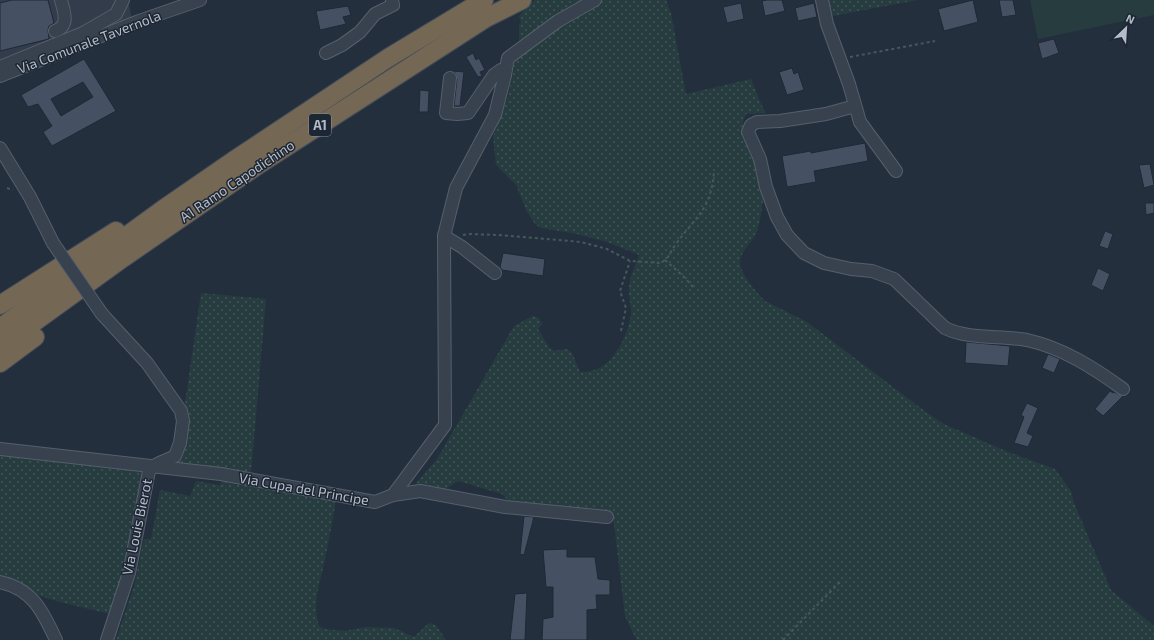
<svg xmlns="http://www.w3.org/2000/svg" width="1154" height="640" viewBox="0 0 1154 640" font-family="'Exo 2',sans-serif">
  <defs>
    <pattern id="grass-dots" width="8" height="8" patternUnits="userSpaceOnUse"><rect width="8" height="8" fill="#263c3f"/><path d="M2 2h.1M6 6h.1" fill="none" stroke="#435659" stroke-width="1.8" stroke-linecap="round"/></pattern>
  </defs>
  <rect width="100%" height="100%" fill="#242f3e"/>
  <!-- airport -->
  <polygon fill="#323c4b" points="0,0 128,0 132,19 0,73"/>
  <!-- grass -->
  <g fill="url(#grass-dots)">
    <path d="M534,0H666L671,13L686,94L751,79L762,106L766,113L746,114C736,135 750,146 757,165C760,173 762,185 763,195C764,200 759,229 756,234C751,243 740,252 740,263C740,273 757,293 765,301L807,322L926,412L944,424L1008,452L1055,469L1071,491L1074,503L1111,590L1154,626V640H637L634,635L625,616L614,524L609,513L521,514L502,494L458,481L431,499L414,497L417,482L437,459L514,326L533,316L539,318L542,324L538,329L549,347L554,351L567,349L572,353L580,372C587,372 595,371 601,367C617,358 628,333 631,315C632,306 628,297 629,288C629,277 636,265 639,255L607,242L577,234L541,228L535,224L527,212L516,185L496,165L493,137L508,96L519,41V24L521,23L519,16Z"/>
    <polygon points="828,0 918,0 832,16"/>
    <polygon points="201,293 266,299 251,474 182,466 179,463 184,446 184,410"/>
    <path d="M0,451L143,468L123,569L110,614C82,607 54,602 27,591C17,587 11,578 0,577Z"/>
    <path d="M222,478L336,500C333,520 329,539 325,559C320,584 312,600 319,626L325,629L345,631L366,627L394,628L414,637L429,623L436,625L446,640H116L134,586L144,539H151L160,490L190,496L196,481L220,485Z"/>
  </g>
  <!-- green -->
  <polygon fill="#263c3f" points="1030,0 1154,0 1154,15 1038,39"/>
  <!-- building -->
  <g fill="#455162" stroke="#1f2835" fill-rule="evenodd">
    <polygon points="12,0 48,0 54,23 49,26 48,30 49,39 0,51 0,3"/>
    <polygon points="767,0 782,0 785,11 765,16 762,1"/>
    <polygon points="973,0 978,22 944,31 938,9"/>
    <polygon points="999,0 1013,0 1016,15 1002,17"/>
    <polygon points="741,3 744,19 727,23 723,7"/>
    <polygon points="814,3 817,17 798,21 795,8"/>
    <polygon points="348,6 351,15 343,17 346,24 320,30 316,11"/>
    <polygon points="1054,39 1059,53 1042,59 1038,43"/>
    <polygon points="473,53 476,60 479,58 485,70 480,72 482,76 478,77 466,57"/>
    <path d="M84,59L116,111L52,146L43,132L52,126L38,104L28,107L21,95ZM83,82L93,97L61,116L51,99Z"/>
    <polygon points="792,68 794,74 798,72 804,90 787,95 779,72"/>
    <polygon points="454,71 464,72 460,106 454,106 457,79"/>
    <polygon points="420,90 429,91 428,112 419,112"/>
    <polygon points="865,143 868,161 814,171 816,182 787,187 782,156 811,151 811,153"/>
    <polygon points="1150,164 1154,185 1144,188 1139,165"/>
    <polygon points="1145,203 1154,203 1154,213 1146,215"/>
    <polygon points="1105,231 1113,234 1108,249 1099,246"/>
    <polygon points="503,253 545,259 543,276 502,270 500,267"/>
    <polygon points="1098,268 1110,274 1103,291 1091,285"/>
    <polygon points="966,342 1010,346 1008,366 965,363"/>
    <polygon points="1048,354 1060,359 1054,373 1042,368"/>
    <polygon points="1110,391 1113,393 1114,392 1123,396 1103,416 1095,409"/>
    <polygon points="1027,403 1038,408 1027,433 1033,436 1028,447 1014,443 1024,417 1021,415"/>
    <polygon points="524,516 534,517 524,555 520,554"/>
    <polygon points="567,549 567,557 595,557 598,579 610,580 610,595 596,595 597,609 587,610 587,640 542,640 543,619 553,617 553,587 546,587 543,550"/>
    <polygon points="527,593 525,640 510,640 515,594"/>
  </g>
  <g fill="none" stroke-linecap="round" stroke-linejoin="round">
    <defs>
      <g id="minor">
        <polyline points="822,0 827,24 849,84 860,122 896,171"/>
        <path d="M55,31C70,26 64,12 61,0"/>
        <polyline points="326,53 342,45 360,32 375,14 393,5 392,0"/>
        <polyline points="0,67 83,33 116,14 123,0"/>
        <polyline points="505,75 508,58 558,21 595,0"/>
        <polyline points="0,76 139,21 200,0"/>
        <path d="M855,106L826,114L780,121L757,122L751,125L748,132L760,159L766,187L777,217L787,235L804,253L824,263L851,269L872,271L894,279L945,328C970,340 1000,335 1027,340C1063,348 1094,368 1123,389"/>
        <polyline points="0,148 30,197 53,243"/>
        <polyline points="444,236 462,247 495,273"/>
        <path d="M102,314L147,363L181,411L183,421L180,443L175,456C167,461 154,463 149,471L129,573L107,640"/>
        <polyline points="0,449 221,474 375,502 393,495 420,491 505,507 607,517"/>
        <polyline points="393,495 445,425 444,236 456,188 495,115 505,75 501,70 494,75 468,113 457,114 446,113 450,78"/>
        <path d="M0,582C33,589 43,612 56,640"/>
      </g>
      <g id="highway">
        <polyline points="0,305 116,231"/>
        <polyline points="0,328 162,210 236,159 388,58 484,0"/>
        <polyline points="0,347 123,258 258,165 486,18 522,0"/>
        <polyline points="0,363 35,337"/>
      </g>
    </defs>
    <!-- minor casing -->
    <use href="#minor" stroke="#565f6c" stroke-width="14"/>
    <!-- highway casing -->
    <use href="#highway" stroke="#434c59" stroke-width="20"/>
    <!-- path -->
    <g stroke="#44595c" stroke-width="2" stroke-dasharray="3 3" stroke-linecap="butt">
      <polyline points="850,57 935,41"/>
      <polyline points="7,188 13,190"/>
      <path d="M463,235L470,234L499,235L581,242L607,249L630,261L661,263C671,256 669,253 676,244C696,216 711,210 714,172"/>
      <polyline points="665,260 683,276 693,287"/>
      <polyline points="621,331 626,308 620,291 630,261"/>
      <polyline points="783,640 841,581"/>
    </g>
    <!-- minor -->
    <use href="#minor" stroke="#38414e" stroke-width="12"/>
    <!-- highway -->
    <use href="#highway" stroke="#746855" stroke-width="18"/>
    <defs>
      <polyline id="minor-bridge" points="53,243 102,314"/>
    </defs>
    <!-- minor-bridge casing -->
    <use href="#minor-bridge" stroke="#565f6c" stroke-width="14" stroke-linecap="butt"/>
    <!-- minor-bridge -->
    <use href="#minor-bridge" stroke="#38414e" stroke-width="12"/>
  </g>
  <g text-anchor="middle" stroke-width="3" stroke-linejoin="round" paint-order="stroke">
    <!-- shield labels -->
    <rect fill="#1d2633" stroke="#878f9c" stroke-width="1" x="309" y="114" width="22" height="22" rx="3"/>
    <g font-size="13" font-weight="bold" fill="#b4bcc9">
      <text x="320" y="130">A1</text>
    </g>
    <!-- street labels -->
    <g font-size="14" fill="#b4bcc9" stroke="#1d2633">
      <text transform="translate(89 42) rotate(-21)" y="5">Via Comunale Tavernola</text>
      <text transform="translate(237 181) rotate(-34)" y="5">A1 Ramo Capodichino</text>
      <text transform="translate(304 489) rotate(10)" y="5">Via Cupa del Principe</text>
      <text transform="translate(137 527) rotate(-78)" y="5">Via Louis Bierot</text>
    </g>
  </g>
  <!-- north arrow -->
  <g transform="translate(1126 28) rotate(25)" stroke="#1d2633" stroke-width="3" paint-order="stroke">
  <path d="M0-3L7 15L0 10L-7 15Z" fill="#b4bcc9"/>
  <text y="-6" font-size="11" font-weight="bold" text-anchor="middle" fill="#b4bcc9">N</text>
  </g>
</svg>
